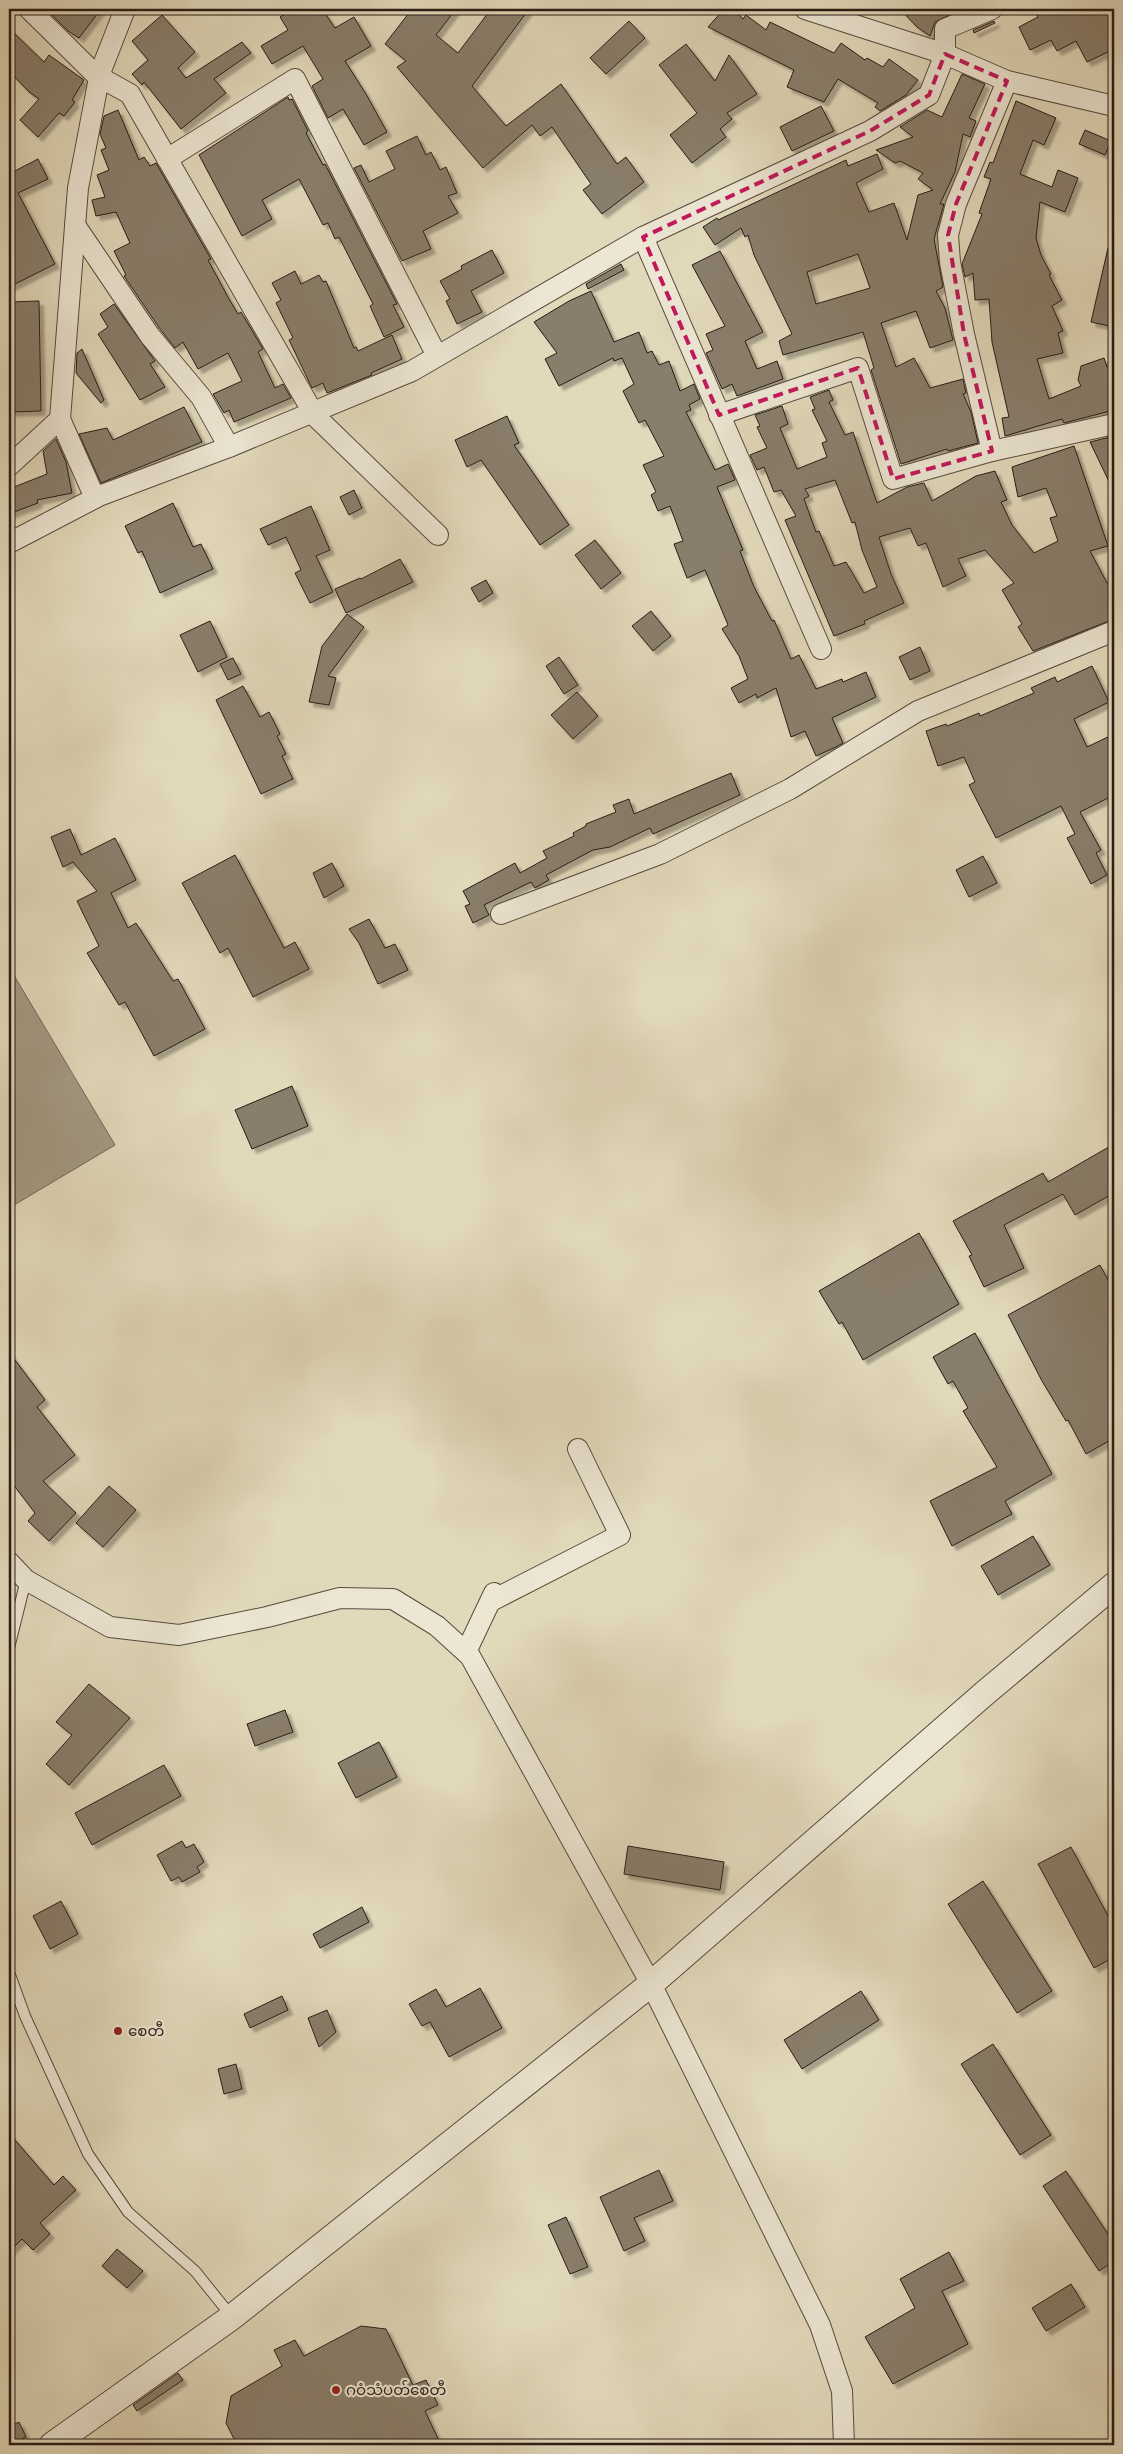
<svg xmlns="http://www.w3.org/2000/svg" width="1123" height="2454" viewBox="0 0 1123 2454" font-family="'Old Standard TT','Noto Sans Myanmar',serif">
  <defs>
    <filter id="shadow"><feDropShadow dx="4.5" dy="4.5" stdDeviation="1" flood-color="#0004"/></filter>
  </defs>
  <rect width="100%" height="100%" fill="#e2d9bb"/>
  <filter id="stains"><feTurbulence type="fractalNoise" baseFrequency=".004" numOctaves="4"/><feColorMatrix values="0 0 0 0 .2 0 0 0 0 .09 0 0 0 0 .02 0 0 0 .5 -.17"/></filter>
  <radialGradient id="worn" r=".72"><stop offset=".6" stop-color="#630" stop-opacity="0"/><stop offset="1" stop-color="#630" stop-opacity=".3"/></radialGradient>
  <!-- water -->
  <polygon fill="#a39983" stroke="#726757" points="9,967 115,1145 9,1208"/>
  <!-- building -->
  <g fill="#897e6c" stroke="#281c16" fill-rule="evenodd" filter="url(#shadow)">
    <polygon points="46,9 101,9 79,38 68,31"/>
    <polygon points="294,9 322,9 335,28 354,17 371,46 345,61 366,94 387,132 364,145 343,109 328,118 312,86 323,79 303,46 272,64 261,46 288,30 280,17"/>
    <polygon points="412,9 456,9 436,35 458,53 491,9 529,9 472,86 506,126 561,84 617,164 626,157 644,182 602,214 583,190 591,184 552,127 540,136 532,125 483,168 397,67 406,61 385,44"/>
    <polygon points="724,9 733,9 743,19 746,15 766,30 770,22 834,53 841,43 865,60 867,58 883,67 889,59 918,80 906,95 880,111 875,107 878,103 838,79 824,102 787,87 794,70 708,27"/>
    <polygon points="900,9 962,9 935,22 930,36 917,27"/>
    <polygon points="1033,9 1114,9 1114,49 1087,62 1076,41 1057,51 1051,40 1030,50 1019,27 1038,17"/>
    <polygon points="162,15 195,52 178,68 186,78 242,42 251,53 214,79 226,93 181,129 144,82 142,85 132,74 148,60 132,41"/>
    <polygon points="629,21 645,38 606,74 590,58"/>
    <polygon points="994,21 995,23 974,33 973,30"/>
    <polygon points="9,28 44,62 49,55 84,80 72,100 75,102 64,116 59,113 38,137 20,120 39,99 29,92 9,71"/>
    <polygon points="686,44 715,81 729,55 757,94 727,113 732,119 720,129 726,137 692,163 670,135 697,113 659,65"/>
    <path d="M962,74L985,84L969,118L976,121L970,137L963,134L955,172L940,204H944L934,239L943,287L936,291L945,308L953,340L930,348L916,311L881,323L896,367L914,358L930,388L963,379L966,393L963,394L971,412L978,443L948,451L947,449L901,464L871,370L874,368L863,332L783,355L779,341L792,334L754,255L748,235L745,237L741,228L715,245L703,227L717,218L718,220L846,160L848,166L877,154L883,169L856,183L869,212L894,203L907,240L918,195L933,190L918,179L923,173L900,161L895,163L876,150L913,137L900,127L927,110L942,117ZM858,254L870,288L816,304L807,272Z"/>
    <polygon points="288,97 289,100 292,99 308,131 306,133 323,165 325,164 397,304 393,305 404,327 384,337 370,306 373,304 339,237 335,239 328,223 323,225 299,179 262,200 272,219 242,236 199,155"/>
    <polygon points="1016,101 1056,118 1044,145 1033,140 1020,174 1052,187 1058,170 1078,178 1065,212 1040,202 1036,238 1041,255 1051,274 1049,275 1062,300 1052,306 1063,331 1058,333 1063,353 1037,359 1049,399 1081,386 1078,380 1081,366 1104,358 1107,367 1114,365 1114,410 1064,423 1062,419 1005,436 1002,418 1009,417 992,342 989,299 975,300 973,273 965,277 962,264 982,214 979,213 991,179 984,177 990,162 993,163"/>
    <polygon points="821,106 834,131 792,151 780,127"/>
    <polygon points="118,110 139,160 144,157 150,166 156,163 211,259 208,260 229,299 238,314 241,312 263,349 258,352 275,388 283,384 291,398 234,422 229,410 224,413 213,394 242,381 228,353 198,369 183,342 175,348 160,329 124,276 126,275 114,251 130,243 116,212 96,216 92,200 105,197 97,175 109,170 101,150 106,148 100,134 104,116"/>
    <polygon points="1085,130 1111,141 1105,155 1079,144"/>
    <polygon points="417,136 426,155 431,152 440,170 446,167 457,193 448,196 458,213 423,231 431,249 402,261 354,168 361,165 369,182 395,169 386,151"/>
    <polygon points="38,159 48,179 18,193 55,264 9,287 9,174"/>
    <polygon points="1108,248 1114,249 1114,327 1091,322"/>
    <polygon points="492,250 504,273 471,291 482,312 457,324 446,301 450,299 440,281 462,269 461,266"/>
    <polygon points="720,251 763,332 745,341 757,369 777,361 783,379 737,396 732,384 722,389 706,353 713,350 706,334 725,326 692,265"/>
    <polygon points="621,264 624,270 588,289 586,284"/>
    <polygon points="295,271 301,284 319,275 323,282 326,281 354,348 356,347 358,351 392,335 402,359 371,373 372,375 327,393 323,383 312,388 289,340 293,338 276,303 281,300 272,283"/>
    <polygon points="591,291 614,342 639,332 647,353 652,351 659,365 669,361 680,391 694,384 700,399 689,405 691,410 686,412 715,470 728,464 735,480 717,487 743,550 740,551 754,587 772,621 774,620 791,659 799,655 816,689 842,679 843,682 866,672 876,697 832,718 843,743 836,747 816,756 805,731 791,737 776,688 757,698 756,694 739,703 731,688 748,679 739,656 722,629 728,625 705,570 687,578 674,544 683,541 670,506 658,511 651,495 656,492 643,465 664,456 645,420 639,423 623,391 634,384 622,358 614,361 613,358 559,386 545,359 557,353 534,322 569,301"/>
    <polygon points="39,301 41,411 9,412 9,302"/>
    <polygon points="114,304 155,361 150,364 165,387 140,400 98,334 108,327 100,314"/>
    <polygon points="82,349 104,400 101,403 76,373 77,353"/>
    <path d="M829,390L833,400L829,402L845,435L853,432L877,503L907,487L924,483L932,501L976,476L995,471L1007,500L1001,502L1012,525L1034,553L1058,541L1050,518L1057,516L1046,488L1018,497L1012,467L1074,446L1108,546L1090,551L1114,596V619L1033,651L1018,627L1022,624L1002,590L1014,583L985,550L958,559L966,576L943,587L926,543L918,546L910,528L879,537L891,574L904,603L864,621L865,624L834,636L785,520L796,516L781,490L774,492L764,467L757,470L750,455L767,448L757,427L760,426L755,415L782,406L788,424L780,428L797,469L827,457L822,443L827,441L812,410L815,409L810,397ZM835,480L852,523L855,522L862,550L877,587L864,593L846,562L834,566L819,531L816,532L804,499L809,496L805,489Z"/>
    <polygon points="184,407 202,442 101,483 79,434 107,428 113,440"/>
    <polygon points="507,416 519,443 514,445 569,525 540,545 481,460 467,467 455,440"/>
    <polygon points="1114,436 1114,492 1090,442"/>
    <polygon points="56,439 66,462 72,493 37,500 38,503 9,514 9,489 47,474 43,451"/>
    <polygon points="354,490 362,508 349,515 340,497"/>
    <polygon points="173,503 193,547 201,544 213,569 160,593 142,551 138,553 125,526"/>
    <polygon points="311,506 330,550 316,556 333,592 310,603 295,573 301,570 286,537 268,545 260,529"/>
    <polygon points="595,540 621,573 601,589 575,555"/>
    <polygon points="400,559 413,582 346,613 335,589 360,578 361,579"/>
    <polygon points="486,580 493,593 479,602 471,588"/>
    <polygon points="651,611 671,636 653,651 632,626"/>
    <polygon points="347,614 364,627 328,676 336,678 329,705 309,702 322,646"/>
    <polygon points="210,621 227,657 198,672 180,635"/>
    <polygon points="920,647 930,671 910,680 899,657"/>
    <polygon points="559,657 578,685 564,694 546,666"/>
    <polygon points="233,658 241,674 228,680 220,664"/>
    <polygon points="1092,666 1109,702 1074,719 1087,747 1114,734 1114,795 1080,812 1101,850 1096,853 1107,875 1091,884 1067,838 1075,834 1061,806 996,838 969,785 975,782 964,757 938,766 926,731 946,724 947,726 979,713 980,716 1034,693 1031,688 1055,677 1057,682"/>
    <polygon points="243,686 260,717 269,712 280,734 277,736 286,754 282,756 293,779 261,794 216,700"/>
    <polygon points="577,692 598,716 573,739 551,715"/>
    <polygon points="731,773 740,795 653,834 650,828 610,847 593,850 546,875 549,880 535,888 531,882 484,905 489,915 473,923 465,906 470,904 463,891 515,863 520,873 547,858 543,851 574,836 573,833 586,826 586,824 616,812 613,805 629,799 634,814"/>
    <polygon points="70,829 81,855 115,838 136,880 111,893 128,928 136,923 173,981 178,979 205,1029 154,1056 125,1002 119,1005 87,953 99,946 77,901 97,891 73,862 63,867 51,837"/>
    <polygon points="235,855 284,948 295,942 309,969 253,997 228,948 220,953 182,883"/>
    <polygon points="983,856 997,883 969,897 956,870"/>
    <polygon points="332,863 344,886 324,898 313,873"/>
    <polygon points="369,919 385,948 395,944 408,970 378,984 359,943 349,929"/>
    <polygon points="292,1086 308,1126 252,1149 235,1110"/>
    <polygon points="1114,1144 1114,1193 1075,1215 1063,1194 1004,1225 1024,1268 984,1287 969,1256 972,1255 953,1221 1043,1173 1048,1182"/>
    <polygon points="919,1233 959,1304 863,1360 842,1322 839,1324 819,1291"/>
    <polygon points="1100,1265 1114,1291 1114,1438 1086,1454 1068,1420 1066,1421 1042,1381 1008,1315"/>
    <polygon points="975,1333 1052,1474 1005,1501 1012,1514 952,1546 930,1501 997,1467 963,1411 968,1408 953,1381 948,1384 933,1357"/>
    <polygon points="9,1352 45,1400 37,1407 75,1455 43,1481 76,1513 49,1541 28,1521 35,1513 9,1479"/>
    <polygon points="109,1486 136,1510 103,1547 76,1523"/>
    <polygon points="1033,1536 1050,1565 998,1595 981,1566"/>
    <polygon points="89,1684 130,1718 69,1785 46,1764 72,1735 56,1722"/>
    <polygon points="285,1710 293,1732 255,1746 247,1724"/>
    <polygon points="379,1742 397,1777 356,1798 338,1763"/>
    <polygon points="164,1765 181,1796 92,1845 75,1813"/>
    <polygon points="182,1841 186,1848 194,1844 204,1862 197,1867 200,1872 182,1882 179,1877 171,1881 157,1855"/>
    <polygon points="628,1846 724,1862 720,1890 624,1874"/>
    <polygon points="1071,1847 1114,1927 1114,1957 1094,1968 1038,1864"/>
    <polygon points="983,1881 1052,1991 1017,2013 948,1904"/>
    <polygon points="61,1901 78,1934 50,1949 33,1916"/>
    <polygon points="362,1907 369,1922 320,1948 313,1934"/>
    <polygon points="480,1988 502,2028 449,2057 430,2022 422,2026 409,2004 436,1989 446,2007"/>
    <polygon points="861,1991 879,2020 802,2069 784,2040"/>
    <polygon points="282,1996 288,2010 250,2028 244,2014"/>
    <polygon points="327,2010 336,2032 319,2047 308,2018"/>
    <polygon points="993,2044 1051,2135 1020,2155 961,2064"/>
    <polygon points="236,2064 242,2089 224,2094 218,2069"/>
    <polygon points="9,2133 54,2185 63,2176 76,2190 40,2223 50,2234 33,2250 22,2239 9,2252"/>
    <polygon points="659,2170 673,2201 634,2218 645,2241 624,2251 600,2197"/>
    <polygon points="1066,2171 1114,2243 1114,2261 1099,2271 1043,2186"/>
    <polygon points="566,2217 588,2267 570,2274 548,2225"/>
    <polygon points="117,2249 143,2271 127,2288 102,2266"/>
    <polygon points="949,2252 964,2281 942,2291 968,2344 893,2384 865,2337 915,2308 900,2279"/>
    <polygon points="1071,2284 1085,2307 1046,2331 1032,2308"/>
    <polygon points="361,2326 386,2329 413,2385 426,2380 438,2405 425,2411 441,2445 237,2445 226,2423 231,2396 282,2366 274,2350 295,2340 304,2356"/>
    <polygon points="178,2373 183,2380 137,2411 133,2405"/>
    <polygon points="19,2422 26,2437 9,2445 9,2427"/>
  </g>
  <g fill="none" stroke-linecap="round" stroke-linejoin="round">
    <defs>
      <g id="service">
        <polyline points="9,1648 26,1580"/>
        <polyline points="9,1972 25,2016 88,2154 128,2212 195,2271 232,2317"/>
      </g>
      <g id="minor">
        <polyline points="29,9 96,75 130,94 315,416 438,535"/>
        <polyline points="805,9 945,54 1007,81 1114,106"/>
        <polyline points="167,159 295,79 437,356"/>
        <polyline points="75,225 150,336 201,397 229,447"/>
        <polyline points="643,237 821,649"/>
        <polyline points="719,415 858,368 893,479 992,451 1114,424"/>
        <polyline points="992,451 964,334 950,262 948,235 956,204 1007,81"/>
        <polyline points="9,466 60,419"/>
        <polyline points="95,498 60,419 78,188 100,73 125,9"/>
        <polyline points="9,543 99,496 229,447 412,371 643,237 870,131 929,95 945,54 945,29 992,9"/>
        <polyline points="501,914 660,854 790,789 918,711 1114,631"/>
        <polyline points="9,1562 26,1580 110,1627 179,1635 267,1617 340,1598 393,1599 437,1626 470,1656 651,1984 820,2325 842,2391 844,2445"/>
        <polyline points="491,1601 620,1535 578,1449"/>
        <polyline points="466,1652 494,1593"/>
      </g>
      <polyline id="tertiary" points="52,2445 232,2317 651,1984 985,1693 1114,1585"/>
    </defs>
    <!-- service casing -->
    <use href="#service" stroke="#564b3f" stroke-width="12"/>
    <!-- minor casing -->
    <use href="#minor" stroke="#564b3f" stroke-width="22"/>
    <!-- tertiary casing -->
    <use href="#tertiary" stroke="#564b3f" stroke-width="27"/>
    <!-- service -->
    <use href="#service" stroke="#ece6d3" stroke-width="10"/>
    <!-- minor -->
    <use href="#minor" stroke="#ece6d3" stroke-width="20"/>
    <!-- tertiary -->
    <use href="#tertiary" stroke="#ece6d3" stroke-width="25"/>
  </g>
  <!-- marked area -->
  <path fill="none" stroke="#c2185b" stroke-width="4" stroke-dasharray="10 6" stroke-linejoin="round" d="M945,54L1007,81L956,204L948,235L964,334L992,451L893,479L858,368L719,415L643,237L870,131L929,95Z"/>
  <!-- markers -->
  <g fill="#8f2418" stroke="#ece6d3" stroke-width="2">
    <circle cx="118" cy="2031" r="5"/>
    <circle cx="336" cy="2390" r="5"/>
  </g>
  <g text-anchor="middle" stroke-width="4.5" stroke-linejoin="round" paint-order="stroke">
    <!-- poi labels -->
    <g font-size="15" fill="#281c16" stroke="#ece6d3" text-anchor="start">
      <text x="128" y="2036">စေတီ</text>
      <text x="346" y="2395">ဂဝံသံပတ်စေတီ</text>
    </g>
  </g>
  <!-- margin -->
  <rect width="1123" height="2454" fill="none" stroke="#e2d9bb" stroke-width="30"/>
  <rect x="10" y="10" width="1103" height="2434" fill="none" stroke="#281c16" stroke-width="2.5"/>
  <rect x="15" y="15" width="1093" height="2424" fill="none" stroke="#281c16"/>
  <rect width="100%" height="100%" filter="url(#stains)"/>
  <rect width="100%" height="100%" fill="url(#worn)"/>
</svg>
